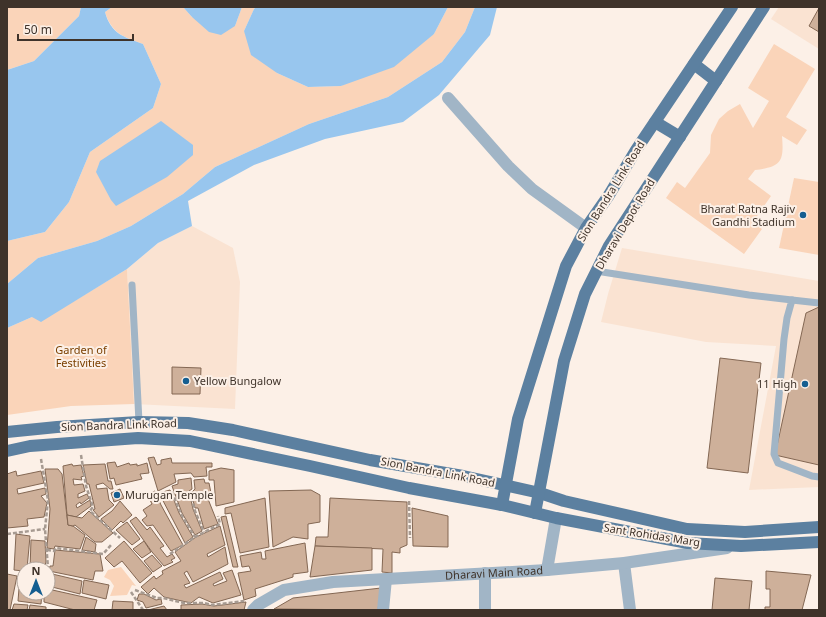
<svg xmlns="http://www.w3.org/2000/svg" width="826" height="617" viewBox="0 0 826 617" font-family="'Noto Sans',sans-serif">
  <rect width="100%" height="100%" fill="#fcf0e7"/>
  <!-- built -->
  <g fill="#fae3d2">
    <polygon points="779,7 819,7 819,49 771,19"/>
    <polygon points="192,226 233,248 240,282 235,409 134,404 127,269 158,243"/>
    <polygon points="622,248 819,281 819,487 749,490 776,346 706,342 601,322 608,294"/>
  </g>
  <!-- green -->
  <g fill="#fad4b9">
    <polygon points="11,7 81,7 79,16 34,61 7,70 7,8"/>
    <path d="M112,7H183L192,17L235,26L242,7H256L254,9L244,31L277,73L308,87L341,86L434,34L448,7H475L465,32L442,62L388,97L309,124L215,167L183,194L131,226L97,241L38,258L7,284V241L45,232L69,202L90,152L153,108L161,84L143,44C124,37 112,34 105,12Z"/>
    <path d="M774,44L815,69L786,117L807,130L797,145L782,136C784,161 782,167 755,170L748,179L771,196L753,222L762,229L744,254L666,198L677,182L685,188L710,153L711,135L719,119L728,111L740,104L753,128L769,101L748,88Z"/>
    <polygon points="794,178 819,182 819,255 779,248"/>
    <polygon points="127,269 134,404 71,406 7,415 7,328 32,317 76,300"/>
    <polygon points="121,567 136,586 132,585 127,595 110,596 114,586 110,580 104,577 108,570"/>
  </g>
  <!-- water -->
  <g fill="#98c6ee">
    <path d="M81,7H112L105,12C111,34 124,37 143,44L161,84L153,108L90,152L69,202L45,232L7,241V70L34,61L79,16Z"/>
    <polygon points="183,7 242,7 235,26 221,35 209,32 192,17"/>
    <polygon points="256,7 448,7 434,34 394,67 341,86 308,87 277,73 251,55 244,31 254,9"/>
    <polygon points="475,7 497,7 490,35 439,95 403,122 325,139 254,165 188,201 192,226 158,243 127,269 41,322 32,317 7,328 7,284 38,258 97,241 131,226 183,194 215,167 309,124 388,97 442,62 465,32"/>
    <polygon points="161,121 193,145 193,155 167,177 116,206 111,200 96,172 100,161"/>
  </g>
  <!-- building -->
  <g fill="#ceb09a" stroke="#836753">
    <polygon points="819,8 819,32 809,26"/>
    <polygon points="819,307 819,465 775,455 806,313"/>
    <polygon points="720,358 761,363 748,473 707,468"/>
    <polygon points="172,367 201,368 200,394 172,394"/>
    <polygon points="154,457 157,465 161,464 161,460 171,458 172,463 212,463 212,467 206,467 207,476 194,477 191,473 174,474 176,482 158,491 148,458"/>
    <polygon points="115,462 117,467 129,463 130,465 137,464 137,466 147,463 149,473 140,474 142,479 116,485 114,478 110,479 107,463"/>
    <polygon points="72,464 73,466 81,465 84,476 81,477 82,480 73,479 74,485 83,484 85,491 78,494 78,498 87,494 89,498 81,504 80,502 76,505 77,508 90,500 91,506 76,517 67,515 63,466"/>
    <polygon points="105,464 108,481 111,481 113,489 110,489 103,483 96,485 97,489 107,488 109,500 114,505 99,517 93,510 95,509 89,484 87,484 83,465"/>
    <polygon points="221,468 234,470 234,502 216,506 214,480 209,480 209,471"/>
    <polygon points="45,469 58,469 62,474 68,525 73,526 85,535 80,549 55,546 54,549 47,548 50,509"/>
    <polygon points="16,471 17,476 41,471 44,483 17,489 18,494 45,488 46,494 41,496 47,503 44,517 27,519 28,526 7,528 7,474"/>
    <polygon points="191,478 192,489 189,491 193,509 202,531 195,535 182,513 172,486 178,484 178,480"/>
    <polygon points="204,479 205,483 209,483 212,498 208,499 218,524 204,529 198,508 195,508 191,493 195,489 194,480"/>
    <polygon points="120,489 124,498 114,502 111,493"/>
    <polygon points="170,490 179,513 193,537 185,543 159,493"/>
    <polygon points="311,490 320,495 320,522 308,524 308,539 293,537 273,547 269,491"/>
    <polygon points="155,491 161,505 183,545 171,551 153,525 147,526 142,520 147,516 143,510 152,504 147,494"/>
    <polygon points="265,498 269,547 240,553 231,513 225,514 225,508"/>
    <polygon points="330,498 407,502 407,545 400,548 400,553 392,552 392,573 382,572 383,549 315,546 316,537 328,537"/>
    <polygon points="120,501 132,515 123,523 121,521 112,530 101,519 112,511"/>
    <polygon points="412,508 448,516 448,547 413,546"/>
    <polygon points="89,511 113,533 102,542 95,542 75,525 73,526 68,525 67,515 82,518"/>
    <polygon points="226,516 238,567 233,567 221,517"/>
    <polygon points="136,517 147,530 150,527 158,538 164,546 160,548 167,557 172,554 175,558 171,560 173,562 164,566 152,552 130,521"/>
    <polygon points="127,522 140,539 132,545 116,530"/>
    <polygon points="220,526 225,545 207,554 208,557 225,547 228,564 193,582 187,571 184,573 190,583 184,585 186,588 220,572 223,579 213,584 214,586 227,581 223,573 232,570 241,595 213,603 199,597 191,603 164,597 154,588 148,594 141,587 154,576 156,579 163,574 162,571 181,561 175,552 196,537"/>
    <polygon points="16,534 30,536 27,569 24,569 24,571 14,570"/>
    <polygon points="86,537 96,544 95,552 82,550"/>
    <polygon points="31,540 45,541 46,562 44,569 30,569"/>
    <polygon points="124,541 152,573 140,583 122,561 114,567 105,558"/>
    <polygon points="144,541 151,552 142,558 133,549"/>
    <polygon points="305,543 308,572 293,574 293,577 255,589 256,596 244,600 238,573 251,571 249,566 242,567 240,556 261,552 262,559 266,559 265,551"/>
    <polygon points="315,546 372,548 372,570 310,577"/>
    <polygon points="55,550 100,554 103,571 95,571 93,580 49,571 50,566 53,566"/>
    <polygon points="152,555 162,566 153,572 144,561"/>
    <polygon points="766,571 811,575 802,610 765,610 765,607 770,607 770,589 766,589"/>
    <polygon points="48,573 82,581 80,594 48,586"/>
    <polygon points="7,574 17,576 10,610 7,610"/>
    <polygon points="20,576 24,576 24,593 42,593 41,604 18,601"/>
    <polygon points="715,578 752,581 749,610 712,610"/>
    <polygon points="84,580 109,585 106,599 82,593"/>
    <polygon points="381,588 378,610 274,609 293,598"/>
    <polygon points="48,589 97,600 94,610 75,610 44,602 44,593 48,593"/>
    <polygon points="139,594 144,594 156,600 161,599 162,604 146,608 143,602 137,600"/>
    <polygon points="113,601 133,602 133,610 112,610"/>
    <polygon points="246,602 244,610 181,610 181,605 202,604 214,606"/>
    <polygon points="14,604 28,605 27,610 12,610"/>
    <polygon points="30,605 46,607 46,610 29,610"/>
    <polygon points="164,606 167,610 148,610"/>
  </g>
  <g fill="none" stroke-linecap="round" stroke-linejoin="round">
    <!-- path -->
    <g stroke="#a69a91" stroke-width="2.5" stroke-dasharray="4 2" stroke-linecap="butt">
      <polyline points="81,455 86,486 93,507 90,511 120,538"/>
      <polyline points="41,459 48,500 45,529 48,568"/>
      <polyline points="172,492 181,514 195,537"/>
      <polyline points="190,492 195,511 204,532"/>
      <polyline points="409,501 410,538"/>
      <polyline points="7,534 45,529"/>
      <polyline points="47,550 54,551 56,548 103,554 111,545"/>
      <polyline points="170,554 195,537 220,524 218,516"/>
      <polyline points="135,590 157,598 163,598 184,603 204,603 212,605 244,601"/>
      <polyline points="131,592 143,610"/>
    </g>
    <!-- service -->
    <g stroke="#a1b5c6" stroke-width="7">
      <polyline points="596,271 749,295 792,300 787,318 784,339 774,454 778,463 812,476 819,477"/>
      <polyline points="132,285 139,422"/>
      <polyline points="792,300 819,303"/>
    </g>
    <!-- minor -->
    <g stroke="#a1b5c6" stroke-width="12">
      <polyline points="448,98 508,166 532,189 586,228"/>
      <polyline points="624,563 630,610"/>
      <polyline points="547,570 556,518"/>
      <polyline points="485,573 485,610"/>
      <path id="s1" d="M253,610L258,605L284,590L333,582L547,570L624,563L727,548"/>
      <polyline points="383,610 386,579"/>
    </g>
    <!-- primary -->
    <g stroke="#5c80a0" stroke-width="12">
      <polyline points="694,64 716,81"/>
      <polyline points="655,122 680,137"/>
      <polyline points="7,432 57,427 139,422 188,423 233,430 370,460 463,476 540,493 564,501 687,529 745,532 819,527"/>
      <polyline points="7,451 30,446 138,438 190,441 310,466 409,488 502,505 556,518 688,543 741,546 819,542"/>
      <polyline points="502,505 518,419 566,266 586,228 609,195 636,150 732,7"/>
      <polyline points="535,513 564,361 585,294 609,246 764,7"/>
    </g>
  </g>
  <!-- markers -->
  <g fill="#145e91" stroke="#fcf0e7" stroke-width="1.5">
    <circle cx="803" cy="215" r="4"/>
    <circle cx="186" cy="381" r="4"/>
    <circle cx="805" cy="384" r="4"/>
    <circle cx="117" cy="495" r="4"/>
  </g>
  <g text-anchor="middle" stroke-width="4" stroke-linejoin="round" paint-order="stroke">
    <!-- street labels -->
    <g font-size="11" fill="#3f332a" stroke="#fcf0e7">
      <text transform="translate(611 191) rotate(-58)" y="4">Sion Bandra Link Road</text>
      <text transform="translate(625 224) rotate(-59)" y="4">Dharavi Depot Road</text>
      <text transform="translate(119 425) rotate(-2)" y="4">Sion Bandra Link Road</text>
      <text transform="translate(438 472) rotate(11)" y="4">Sion Bandra Link Road</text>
      <text transform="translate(652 535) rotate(9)" y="4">Sant Rohidas Marg</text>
      <text dy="4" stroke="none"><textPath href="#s1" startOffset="248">Dharavi Main Road</textPath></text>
    </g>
    <!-- poi labels -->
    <g font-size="11" fill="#3f332a" stroke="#fcf0e7" text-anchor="end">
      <text x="795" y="213">Bharat Ratna Rajiv<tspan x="795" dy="13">Gandhi Stadium</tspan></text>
      <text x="194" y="385" text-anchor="start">Yellow Bungalow</text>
      <text x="797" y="388">11 High</text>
      <text x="125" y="499" text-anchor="start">Murugan Temple</text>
    </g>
    <!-- park labels -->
    <g font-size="11" fill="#7b4000" stroke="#fcf0e7">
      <text x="81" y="354">Garden of<tspan x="81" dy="13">Festivities</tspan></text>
    </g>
  </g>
  <!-- border -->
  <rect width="826" height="617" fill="none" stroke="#3f332a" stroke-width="16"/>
  <!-- north arrow -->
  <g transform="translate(36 581)"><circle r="19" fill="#fcf0e7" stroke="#b0a49b"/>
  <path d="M0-3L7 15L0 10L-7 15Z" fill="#145e91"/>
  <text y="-6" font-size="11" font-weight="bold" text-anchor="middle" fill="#3f332a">N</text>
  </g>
  <!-- scale -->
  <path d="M18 34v6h115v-6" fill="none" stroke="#3f332a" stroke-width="2"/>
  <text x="24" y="34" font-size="12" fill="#3f332a" stroke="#fcf0e7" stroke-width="3" paint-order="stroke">50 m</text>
</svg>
